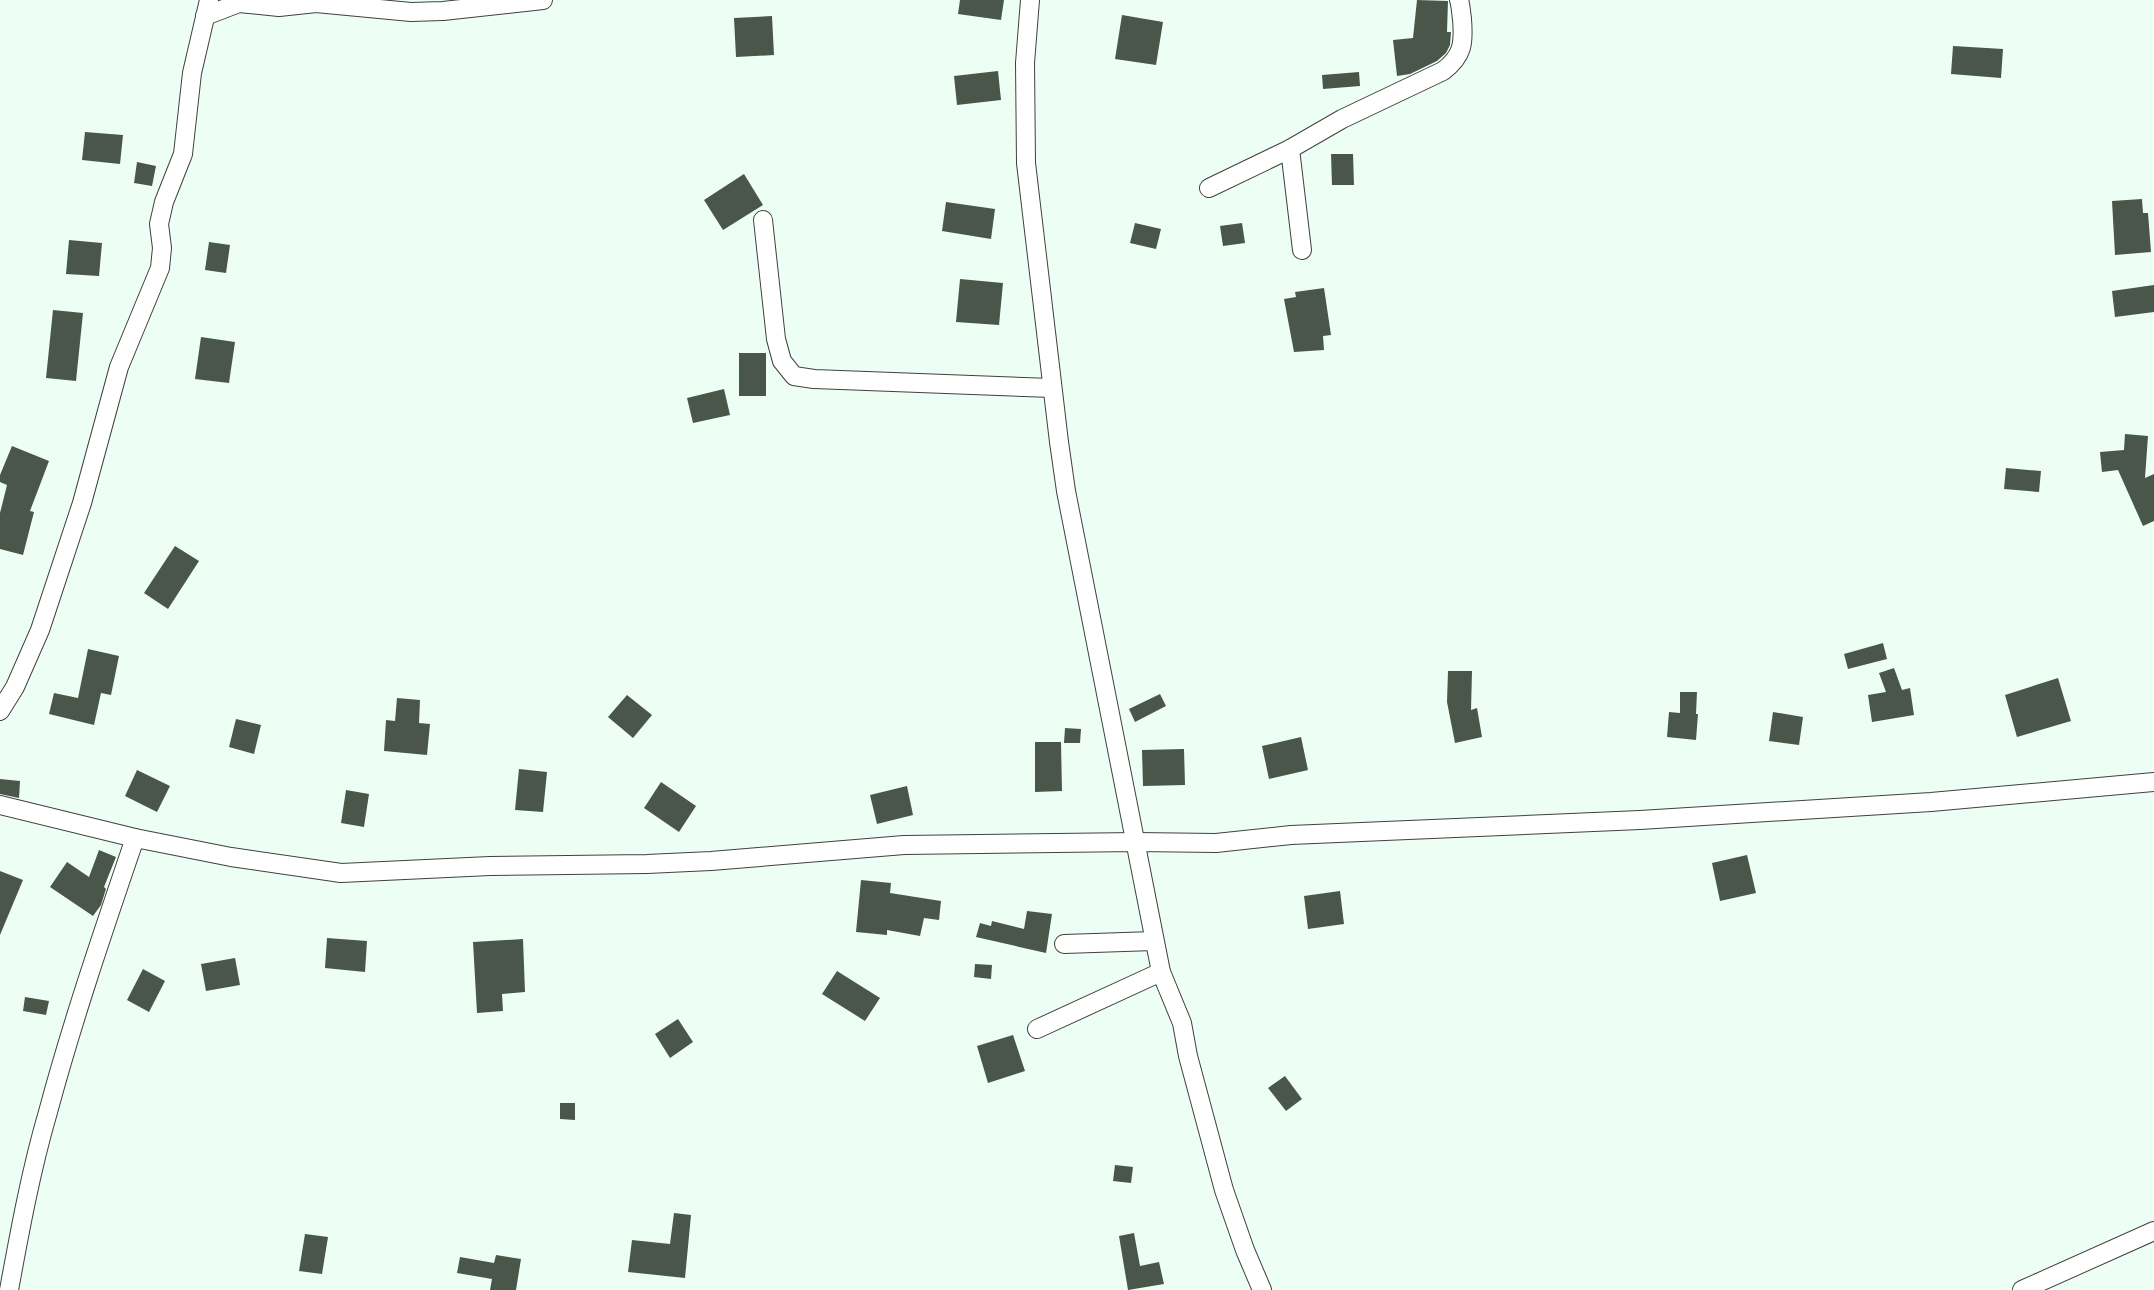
<svg xmlns="http://www.w3.org/2000/svg" width="2154" height="1290" viewBox="0 0 2154 1290" font-family="Bitter,serif">
  <rect width="100%" height="100%" fill="#edfff4"/>
  <!-- building -->
  <g fill="#4a5649">
    <polygon points="960,0 1004,0 1001,20 958,14"/>
    <polygon points="1417,0 1448,1 1447,32 1451,32 1450,45 1446,53 1437,61 1410,74 1397,76 1393,40 1413,38"/>
    <polygon points="1122,15 1163,22 1156,65 1115,59"/>
    <polygon points="772,16 774,55 736,57 734,18"/>
    <polygon points="1953,46 2003,49 2001,78 1951,74"/>
    <polygon points="998,71 1001,100 957,105 954,76"/>
    <polygon points="1359,72 1360,86 1323,89 1322,75"/>
    <polygon points="85,132 123,135 120,164 82,160"/>
    <polygon points="1331,154 1353,154 1354,185 1332,185"/>
    <polygon points="137,162 156,166 152,186 134,183"/>
    <polygon points="744,174 763,205 723,230 704,200"/>
    <polygon points="2142,199 2143,213 2148,213 2151,252 2115,255 2112,201"/>
    <polygon points="946,202 995,209 991,239 942,231"/>
    <polygon points="1135,223 1161,229 1156,249 1130,243"/>
    <polygon points="1242,223 1245,243 1223,246 1220,226"/>
    <polygon points="69,240 102,243 99,276 66,274"/>
    <polygon points="209,242 230,245 226,273 205,270"/>
    <polygon points="960,279 1003,283 999,325 956,322"/>
    <polygon points="2154,285 2154,312 2115,317 2112,291"/>
    <polygon points="1324,288 1331,335 1323,336 1324,350 1294,352 1284,299 1296,297 1295,292"/>
    <polygon points="53,310 83,313 76,381 46,378"/>
    <polygon points="201,337 235,342 229,383 195,379"/>
    <rect x="739" y="353" width="27" height="43"/>
    <polygon points="724,389 730,415 693,423 687,398"/>
    <polygon points="2125,434 2148,436 2145,478 2154,474 2154,521 2143,526 2118,470 2102,472 2100,452 2124,450"/>
    <polygon points="12,446 49,461 30,511 34,512 23,555 0,549 0,513 7,485 0,482 0,475"/>
    <polygon points="2006,468 2041,471 2039,492 2004,489"/>
    <polygon points="175,546 199,561 168,609 144,593"/>
    <polygon points="1883,643 1887,659 1848,669 1844,654"/>
    <polygon points="88,649 119,656 111,695 101,693 94,725 49,714 54,693 78,698"/>
    <polygon points="1894,668 1902,690 1910,688 1914,715 1872,722 1868,695 1886,692 1879,673"/>
    <polygon points="1448,671 1472,671 1471,710 1477,708 1482,737 1455,743 1447,702"/>
    <polygon points="2058,678 2071,721 2017,737 2005,695"/>
    <polygon points="1680,692 1697,692 1696,714 1698,714 1696,740 1667,737 1669,712 1680,713"/>
    <polygon points="1160,694 1166,706 1135,722 1129,709"/>
    <polygon points="627,695 652,715 633,738 608,717"/>
    <polygon points="397,698 420,700 419,723 430,724 427,755 384,751 386,720 395,721"/>
    <polygon points="1773,712 1803,717 1799,745 1769,741"/>
    <polygon points="236,719 261,725 254,754 229,747"/>
    <polygon points="1065,728 1081,729 1080,743 1064,743"/>
    <polygon points="1301,737 1308,770 1269,779 1262,746"/>
    <polygon points="1035,742 1061,742 1062,791 1035,792"/>
    <polygon points="1184,749 1185,785 1143,786 1142,750"/>
    <polygon points="519,769 547,772 543,812 515,810"/>
    <polygon points="137,770 170,786 157,812 125,796"/>
    <polygon points="0,779 20,781 19,798 0,794"/>
    <polygon points="661,782 696,806 679,832 644,808"/>
    <polygon points="907,786 913,815 877,824 870,795"/>
    <polygon points="346,790 369,794 364,827 341,823"/>
    <polygon points="99,850 116,857 104,887 106,889 101,905 93,916 50,887 67,862 89,877"/>
    <polygon points="1747,855 1756,893 1720,901 1712,863"/>
    <polygon points="0,871 23,880 0,935"/>
    <polygon points="861,880 891,883 890,893 941,901 939,920 924,918 920,936 887,930 887,935 856,932"/>
    <polygon points="1340,891 1344,924 1308,929 1304,896"/>
    <polygon points="1027,911 1052,914 1046,953 976,937 980,923 991,926 992,921 1024,929"/>
    <polygon points="327,938 367,941 365,972 325,968"/>
    <polygon points="523,939 525,992 502,994 503,1011 477,1013 473,942"/>
    <polygon points="235,958 240,985 206,991 201,964"/>
    <polygon points="975,964 992,965 991,979 974,977"/>
    <polygon points="143,969 165,981 149,1012 127,1000"/>
    <polygon points="837,971 880,998 865,1021 822,994"/>
    <polygon points="25,997 49,1001 46,1015 23,1011"/>
    <polygon points="678,1019 693,1042 670,1058 655,1034"/>
    <polygon points="1013,1035 1025,1071 988,1083 977,1046"/>
    <polygon points="1285,1076 1302,1099 1286,1111 1268,1088"/>
    <polygon points="560,1103 575,1103 575,1120 560,1119"/>
    <polygon points="1115,1165 1133,1167 1131,1183 1113,1181"/>
    <polygon points="674,1213 691,1215 685,1278 628,1272 632,1240 670,1244"/>
    <polygon points="1134,1233 1140,1266 1159,1262 1164,1284 1128,1290 1119,1236"/>
    <polygon points="305,1234 328,1237 322,1274 299,1271"/>
    <polygon points="496,1255 521,1259 516,1290 490,1290 492,1279 457,1273 460,1257 494,1263"/>
  </g>
  <g fill="none" stroke-linecap="round" stroke-linejoin="round">
    <defs>
      <g id="minor">
        <polyline points="1030,0 1025,63 1026,163 1059,442 1066,491 1161,972 1182,1023 1188,1056 1224,1190 1245,1250 1262,1290"/>
        <polyline points="205,16 239,3 279,7 316,3 411,12 443,11 543,0"/>
        <polyline points="1290,149 1302,250"/>
        <path d="M1209,188L1290,149L1342,119L1443,71C1463,56 1464,43 1462,19C1461,13 1461,6 1459,0"/>
        <polyline points="763,220 776,339 782,361 794,376 814,379 1052,388"/>
        <polyline points="0,711 15,687 40,630 82,503 119,367 160,268 162,248 159,224 164,202 183,154 192,73 209,0"/>
        <polyline points="0,805 135,838 231,857 341,873 490,866 647,864 711,861 904,845 1136,842 1216,843 1291,835 1640,820 1931,802 2154,782"/>
        <polyline points="1064,944 1154,941"/>
        <polyline points="1037,1029 1161,972"/>
        <path d="M9,1290C20,1230 31,1170 48,1112C73,1019 104,929 135,838"/>
        <polyline points="2022,1290 2154,1231"/>
      </g>
    </defs>
    <!-- minor casing -->
    <use href="#minor" stroke="#404040" stroke-width="20"/>
    <!-- minor -->
    <use href="#minor" stroke="#fff" stroke-width="18"/>
  </g>
</svg>
